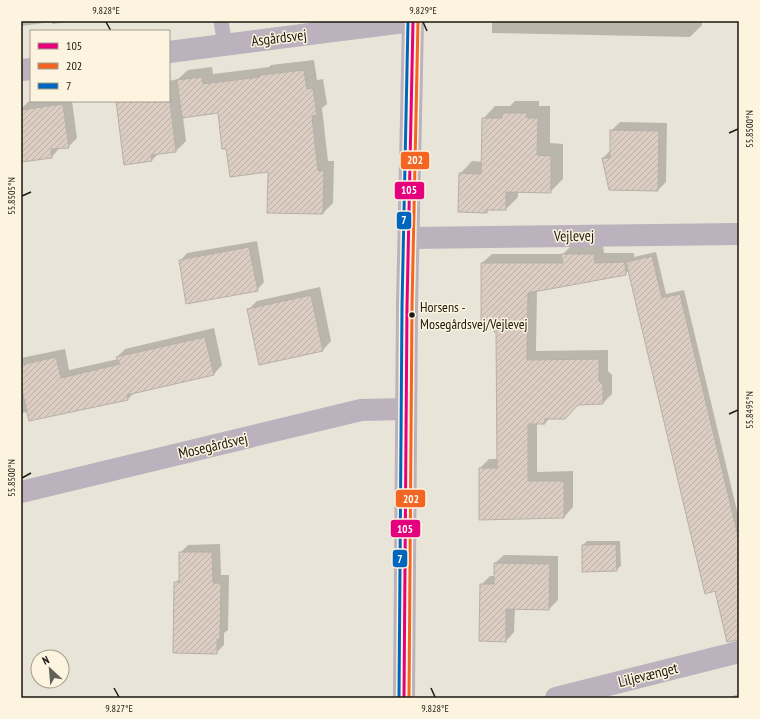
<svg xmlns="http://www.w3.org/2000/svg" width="760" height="719" viewBox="0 0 760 719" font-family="'PT Sans Narrow',sans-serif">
  <defs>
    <pattern id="building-hatch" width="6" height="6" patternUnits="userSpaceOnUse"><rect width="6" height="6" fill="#dccdc2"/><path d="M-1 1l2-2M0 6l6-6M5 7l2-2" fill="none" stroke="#bcafa6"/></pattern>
  </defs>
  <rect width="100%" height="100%" fill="#e9e4d8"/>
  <!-- shadow -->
  <g fill="#0003">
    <polygon points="21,21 79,21 52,24 52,22 21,26"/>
    <polygon points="492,21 702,21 702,25 690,37 492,33"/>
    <polygon points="314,60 317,80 323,79 327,104 322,108 328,161 334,161 333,203 323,213 269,171 227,147 219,112 183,117 186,141 176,151 159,153 152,160 118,101 169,101 169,81 178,79 188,70 212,67 213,74 269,67 271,65"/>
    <polygon points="34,101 72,101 77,138 68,147 60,147 52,157 21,161 21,109 28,102"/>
    <polygon points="515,101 539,101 539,106 550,106 550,143 563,144 563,179 550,192 518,191 518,197 506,209 489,209 487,212 460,174 472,161 483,162 483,119 495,106 510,106"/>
    <polygon points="620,122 667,123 666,182 658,190 603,158 611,150 611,131"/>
    <polygon points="257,241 264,282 257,290 180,261 187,253"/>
    <polygon points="572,245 603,245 604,253 634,253 634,257 656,252 666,294 684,290 739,519 739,627 716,590 629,270 625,274 537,290 536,351 608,350 608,371 612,375 612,394 603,403 578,404 550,418 545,423 537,423 537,472 573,471 573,507 564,517 480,468 489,459 498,459 497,332 482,263 492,254 563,254"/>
    <polygon points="320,287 331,341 323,350 248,310 257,301"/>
    <polygon points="214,328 222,365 214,374 134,393 128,399 21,413 21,358 65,349 69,370 118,359 117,357 125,349"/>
    <polygon points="587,541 620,541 621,566 616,570 583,545"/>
    <polygon points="220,544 221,575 229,575 228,630 224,633 224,645 216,653 175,583 180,578 180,553 188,545"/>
    <polygon points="504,555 558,556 558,600 549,609 515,608 514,632 506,641 481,585 490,576 495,576 495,563"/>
    <polygon points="739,694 739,698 726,698"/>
  </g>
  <!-- building -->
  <g fill="url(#building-hatch)" stroke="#b6b0a9">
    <polygon points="304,70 307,89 313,88 317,115 312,116 318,171 324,171 323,214 267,213 268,172 230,177 226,149 222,149 218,113 182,118 177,80 202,77 203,84 260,77 260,75"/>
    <polygon points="116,101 170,101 176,152 151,155 152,161 124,165"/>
    <polygon points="63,104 69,148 51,149 52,158 21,162 21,110"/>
    <polygon points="502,113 527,113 527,118 538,118 537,155 551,156 551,193 506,192 506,210 487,210 487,213 458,212 459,173 481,174 482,118 502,118"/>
    <polygon points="610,130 659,131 658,191 609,190 602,158 610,158"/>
    <polygon points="249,247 258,291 186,304 179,260"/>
    <polygon points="561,254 594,254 595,263 625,262 626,275 528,293 527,360 599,359 599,381 603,385 603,404 578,405 565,419 545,419 545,424 528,424 528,481 564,481 564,518 479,520 479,468 497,468 496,332 494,332 494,325 481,325 481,263 563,263"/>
    <polygon points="652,256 662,298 680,294 739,540 739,640 727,642 715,591 705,594 626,262"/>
    <polygon points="311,295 323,351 259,365 247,309"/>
    <polygon points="205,337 214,375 127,395 128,400 29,421 21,385 21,365 56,357 61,378 120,364 116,357"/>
    <polygon points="616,544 617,571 582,572 582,545"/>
    <polygon points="179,552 212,552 213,583 221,583 220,639 217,639 217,654 173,653 174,582 179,582"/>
    <polygon points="494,563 550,564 549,610 506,609 506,642 479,641 480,584 494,584"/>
  </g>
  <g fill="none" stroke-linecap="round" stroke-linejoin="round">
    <!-- service -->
    <polyline stroke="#bbb2bd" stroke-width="15" points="221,21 225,45"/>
    <!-- minor -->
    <g stroke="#bbb2bd" stroke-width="22">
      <polyline points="169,52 412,21"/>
      <polyline points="21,70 31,69"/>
      <polyline points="409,238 739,234"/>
      <polyline points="21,492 361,410 406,409"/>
      <polyline points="556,698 739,652"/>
    </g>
    <!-- tertiary -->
    <polyline stroke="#bbb2bd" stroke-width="22" points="404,698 407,307 413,21"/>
    <defs>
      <polyline id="bus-1" points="404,698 407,307 413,21"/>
      <polyline id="bus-2" points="409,698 412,307 418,21"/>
      <polyline id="bus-3" points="399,698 402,307 408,21"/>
    </defs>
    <!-- bus-1 casing -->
    <use href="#bus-1" stroke="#fcf4df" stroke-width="6"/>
    <!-- bus-2 casing -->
    <use href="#bus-2" stroke="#fcf4df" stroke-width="6"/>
    <!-- bus-3 casing -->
    <use href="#bus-3" stroke="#fcf4df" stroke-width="6"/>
    <!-- bus-1 -->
    <use href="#bus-1" stroke="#e5007d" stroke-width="3"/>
    <!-- bus-2 -->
    <use href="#bus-2" stroke="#f26522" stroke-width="3"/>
    <!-- bus-3 -->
    <use href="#bus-3" stroke="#0065bd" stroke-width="3"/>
  </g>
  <!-- ticks -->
  <path fill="none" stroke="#1b1911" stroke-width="1.5" d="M106,22L111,31M423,22L427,31M729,133L738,129M22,196L31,192M729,414L738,410M22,478L31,473M114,688L119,697M431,688L435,697"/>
  <!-- markers -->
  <circle fill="#1b1911" stroke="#fcf4df" stroke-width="1.5" cx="412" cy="315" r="3.5"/>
  <g text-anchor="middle" stroke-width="3" stroke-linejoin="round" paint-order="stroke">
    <!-- bus labels -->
    <g font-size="14" fill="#1b1911" stroke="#fcf4df" text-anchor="start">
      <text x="420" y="312">Horsens -<tspan x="420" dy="17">Mosegårdsvej/Vejlevej</tspan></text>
    </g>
    <!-- street labels -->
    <g font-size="15" fill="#1b1911" stroke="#fcf4df">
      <text transform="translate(279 38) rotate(-7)" y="5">Asgårdsvej</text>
      <text transform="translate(574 236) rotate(-1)" y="5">Vejlevej</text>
      <text transform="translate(213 446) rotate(-13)" y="5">Mosegårdsvej</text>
      <text transform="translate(648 675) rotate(-14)" y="5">Liljevænget</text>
    </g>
  </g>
  <g stroke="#fcf4df" stroke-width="1.5">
    <rect x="400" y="151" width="30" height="19" rx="4" fill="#f26522"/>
    <rect x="394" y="181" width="31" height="19" rx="4" fill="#e5007d"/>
    <rect x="396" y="211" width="16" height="19" rx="4" fill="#0065bd"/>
    <rect x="395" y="489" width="31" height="19" rx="4" fill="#f26522"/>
    <rect x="390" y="519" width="31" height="19" rx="4" fill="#e5007d"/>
    <rect x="392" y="549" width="16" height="19" rx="4" fill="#0065bd"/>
  </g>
  <g font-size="11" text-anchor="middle" font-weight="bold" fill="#fff">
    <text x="415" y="164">202</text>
    <text x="409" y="194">105</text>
    <text x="404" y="224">7</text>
    <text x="411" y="503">202</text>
    <text x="405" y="533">105</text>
    <text x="400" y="563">7</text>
  </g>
  <!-- border -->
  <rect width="760" height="719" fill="none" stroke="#fcf4df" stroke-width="44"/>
  <!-- legend -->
  <rect x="30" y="30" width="140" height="72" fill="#fcf4df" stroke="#a29c8d"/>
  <rect x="38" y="43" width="20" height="6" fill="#e5007d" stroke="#a29c8d"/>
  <text x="66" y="50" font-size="12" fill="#1b1911">105</text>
  <rect x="38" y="63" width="20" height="6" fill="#f26522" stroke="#a29c8d"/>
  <text x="66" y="70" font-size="12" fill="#1b1911">202</text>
  <rect x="38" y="83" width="20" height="6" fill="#0065bd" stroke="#a29c8d"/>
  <text x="66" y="90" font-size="12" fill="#1b1911">7</text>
  <!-- north arrow -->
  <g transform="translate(50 669) rotate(334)"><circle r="19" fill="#fcf4df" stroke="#a29c8d"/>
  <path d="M0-3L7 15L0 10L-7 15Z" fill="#636057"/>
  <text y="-6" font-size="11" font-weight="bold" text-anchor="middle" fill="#1b1911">N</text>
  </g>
  <rect x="22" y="22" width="716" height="675" fill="none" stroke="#1b1911" stroke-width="1.5"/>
  <g font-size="10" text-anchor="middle" fill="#1b1911">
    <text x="106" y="14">9.828°E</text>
    <text x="423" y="14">9.829°E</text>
    <text transform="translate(749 129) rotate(-90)" y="4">55.8500°N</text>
    <text transform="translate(11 196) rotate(-90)" y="4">55.8505°N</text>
    <text transform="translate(749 410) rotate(-90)" y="4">55.8495°N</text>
    <text transform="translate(11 478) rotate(-90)" y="4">55.8500°N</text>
    <text x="119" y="712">9.827°E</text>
    <text x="435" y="712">9.828°E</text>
  </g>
</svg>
